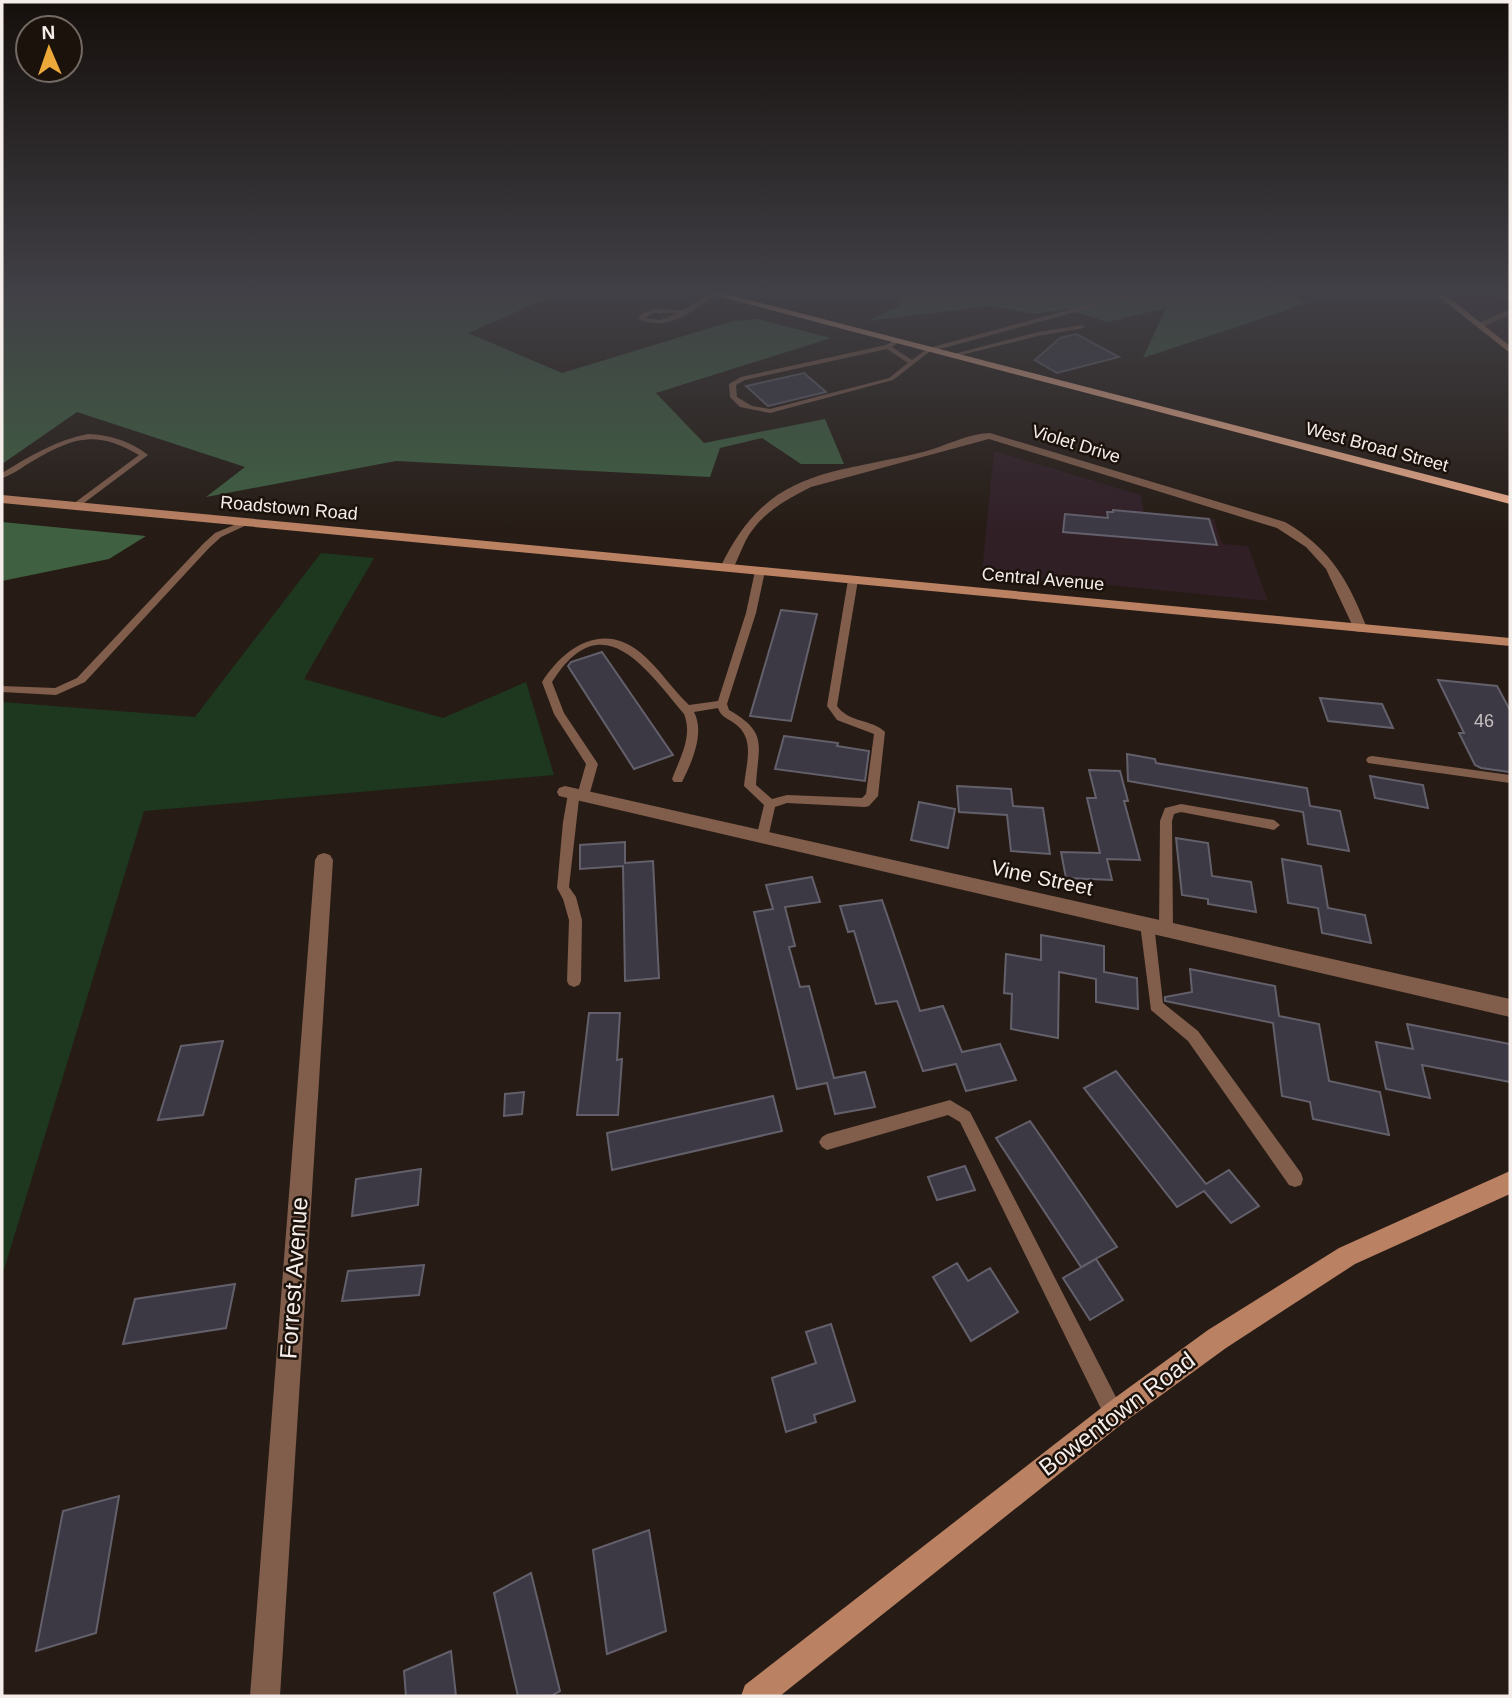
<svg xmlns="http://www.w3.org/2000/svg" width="1512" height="1698" viewBox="0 0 1512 1698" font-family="Arial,sans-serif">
  <rect width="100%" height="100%" fill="#261c15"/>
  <!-- education -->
  <g fill="#311f26">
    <polygon points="1437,292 1480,292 1510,299 1510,350"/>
    <polygon points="994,451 1141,495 1144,513 1214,519 1222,544 1248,546 1268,601 982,572"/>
  </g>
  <!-- green -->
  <polygon fill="#1d381f" points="321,553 374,558 304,679 443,718 526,682 554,775 144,811 2,1276 2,702 195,717"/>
  <!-- forest -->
  <g fill="#3f6041">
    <polygon points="2,292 562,292 468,333 562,373 733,321 758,319 831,338 656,393 704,443 825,419 844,464 801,464 762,438 720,448 710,477 396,461 206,497 245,467 77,412 2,464"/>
    <polygon points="897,292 1294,292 1305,304 1143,358 1166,308 1107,322 1066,309 1035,314 990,306 867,321 901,305"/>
    <polygon points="2,522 146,536 109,559 2,581"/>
  </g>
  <!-- building -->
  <g fill="#3c3945" stroke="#63606c" stroke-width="2">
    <polygon points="1076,334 1119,357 1057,373 1035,360 1060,338"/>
    <polygon points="804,373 826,392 768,406 746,386"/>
    <polygon points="1113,510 1209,519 1217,545 1063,532 1065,514 1108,518 1107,512 1113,512"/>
    <polygon points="781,610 817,614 791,721 750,716"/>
    <polygon points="602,652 673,755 634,769 568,666 571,662"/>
    <polygon points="1438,680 1497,686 1510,710 1510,772 1481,768 1475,765 1459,733 1464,733"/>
    <polygon points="1320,698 1382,704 1393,728 1328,721"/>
    <polygon points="784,736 838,743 837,746 869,751 865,781 775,769"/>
    <polygon points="1127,754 1155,759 1156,763 1307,788 1310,806 1340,811 1349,851 1308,844 1303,812 1128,781"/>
    <polygon points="1089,770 1120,771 1128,801 1124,801 1140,860 1107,859 1112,880 1066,878 1061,852 1100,853 1087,798 1096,798"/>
    <polygon points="1370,776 1423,785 1428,808 1375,798"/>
    <polygon points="957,786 1011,789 1013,806 1043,808 1050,854 1011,851 1007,815 959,812"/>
    <polygon points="919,802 955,809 948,848 911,840"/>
    <polygon points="1176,838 1208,843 1212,876 1251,882 1256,912 1208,904 1208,899 1182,895"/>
    <polygon points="625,842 625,863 653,861 659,978 625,981 623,866 580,869 580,845"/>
    <polygon points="1282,859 1321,866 1328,908 1365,915 1371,943 1322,933 1318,908 1288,903"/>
    <polygon points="812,877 820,902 785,907 795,946 789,947 800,987 809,986 834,1078 865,1072 875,1107 835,1114 827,1083 797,1089 754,912 773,909 766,885"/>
    <polygon points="882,900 920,1011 943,1006 962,1052 1000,1044 1016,1080 966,1091 956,1064 923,1071 897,1001 876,1004 854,931 848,932 840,906"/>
    <polygon points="1041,935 1104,946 1104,972 1137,978 1138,1009 1096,1002 1096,979 1059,972 1058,1038 1011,1029 1012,994 1004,993 1006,954 1041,960"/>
    <polygon points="1190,969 1275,986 1279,1016 1319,1024 1329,1081 1380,1092 1389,1135 1313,1119 1310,1102 1282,1096 1273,1023 1165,1001 1165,997 1192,992"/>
    <polygon points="589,1013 620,1013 617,1060 622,1059 618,1115 577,1115"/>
    <polygon points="1407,1024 1510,1044 1510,1082 1422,1065 1430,1098 1386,1089 1376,1042 1413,1049"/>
    <polygon points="223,1041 203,1115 158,1120 181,1046"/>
    <polygon points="1116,1071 1206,1184 1229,1170 1259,1206 1231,1223 1204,1191 1177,1207 1084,1088"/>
    <polygon points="524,1092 522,1114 504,1116 505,1094"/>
    <polygon points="773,1096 782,1131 612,1170 607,1133"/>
    <polygon points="1030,1121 1117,1247 1081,1267 996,1138"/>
    <polygon points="965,1166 975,1190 937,1200 928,1177"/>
    <polygon points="421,1169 418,1205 352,1216 356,1179"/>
    <polygon points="1096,1259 1123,1300 1090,1320 1063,1278"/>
    <polygon points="957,1263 968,1281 990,1268 1018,1312 971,1341 933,1277"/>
    <polygon points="424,1265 419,1295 342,1301 348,1271"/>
    <polygon points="235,1284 226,1328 123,1344 135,1299"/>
    <polygon points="831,1324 855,1401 814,1415 816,1422 786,1432 772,1378 816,1363 806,1332"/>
    <polygon points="119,1496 96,1633 36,1651 63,1511"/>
    <polygon points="649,1530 666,1631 607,1654 593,1550"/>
    <polygon points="531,1573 560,1691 551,1696 518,1696 494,1593"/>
    <polygon points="451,1651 456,1696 406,1696 404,1671"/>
  </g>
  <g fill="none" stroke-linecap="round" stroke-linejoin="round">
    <!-- service -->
    <g fill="#815d4b" fill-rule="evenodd">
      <path d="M711,293L716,294C696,310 665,333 639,319L640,315L652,309L684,310ZM653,313H678L660,320L645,318Z"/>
      <polygon points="1082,325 1085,327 1084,328 1038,336 953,357 950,355 1038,332"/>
      <path d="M897,339L900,341L892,347L912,360L928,348L933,349L893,380L770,413L740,407L730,397L729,384L741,377L886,345ZM887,349L908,363L889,378L770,409L752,406L737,397L736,385L745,380Z"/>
      <path d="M88,434C111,435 130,441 148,455L76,509L73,508V504L139,455C95,429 72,438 31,462C21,468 12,475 2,478V473C30,456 56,440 88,434Z"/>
      <polygon points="246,520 253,522 221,537 209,548 85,682 56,695 2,692 2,686 55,688 77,678 203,544 215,533"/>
      <path d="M760,568L765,571L756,613L727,704L729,710C769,733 758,745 756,785L772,799L787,795L862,798L866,794L874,734L837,720L827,706L848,580L853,577L858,580L837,706C849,723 872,719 885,732L878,796L869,806L865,807L787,803L775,807L768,838L766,841H758L756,838L764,805L744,786C746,763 756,738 734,723C727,718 721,717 718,708L694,712C705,733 692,762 682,782H674L672,779C680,758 693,736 684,714C646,669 602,602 552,682L564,713L598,764L589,796L587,799H579L569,887L576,897L582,920L581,981L579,985L574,987L569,985L567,981L569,920L563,899L557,888L563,822L568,794L574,790L578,792L586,764L554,714L542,682C564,647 603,621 641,653C659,668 672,689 689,705L718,701L746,613L755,571Z"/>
      <polygon points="1372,756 1510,775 1510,783 1368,763 1366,760 1368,757"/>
      <polygon points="1181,804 1274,820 1280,825 1274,830 1181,812 1174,814 1172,821 1173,929 1171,933 1166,934 1161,933 1159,929 1160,821 1165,808"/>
      <polygon points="1147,919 1152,920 1154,924 1163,1003 1198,1031 1301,1173 1303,1179 1301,1185 1295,1187 1289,1185 1188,1041 1151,1010 1140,924 1142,920"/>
      <polygon points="950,1100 970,1112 1121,1407 1123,1414 1121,1421 1114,1423 1107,1421 960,1122 948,1115 827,1150 822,1147 819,1142 822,1137 827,1134"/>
    </g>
    <!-- minor -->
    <g fill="#815d4b" fill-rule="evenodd">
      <polygon points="1135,292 1149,292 933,351 925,349"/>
      <polygon points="1510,309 1510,315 1482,327 1474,325"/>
      <path d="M990,433L1285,522C1331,549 1348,580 1367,628L1360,632L1355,631L1326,569L1306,547L1277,528L989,439L811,487C785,500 760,514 746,540C741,550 737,561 732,571H722L720,568C767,468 829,475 923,452C946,446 966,434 990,433Z"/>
      <polygon points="565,786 1510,999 1510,1017 559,796 557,792 559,788"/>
      <polygon points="324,853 330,855 333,860 280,1696 250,1696 315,860 318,855"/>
    </g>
    <!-- tertiary -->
    <polygon fill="#815d4b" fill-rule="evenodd" points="1488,292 1510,293 1510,299 1489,294"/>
    <!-- secondary -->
    <g fill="#bb8163" fill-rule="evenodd">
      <polygon points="1433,292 1442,292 1510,346 1510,353"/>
      <polygon points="2,495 1510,638 1510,646 2,503"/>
      <polygon points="1510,1171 1510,1194 1355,1264 1226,1348 1123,1423 780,1696 741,1696 745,1685 1105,1405 1208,1330 1339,1248"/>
    </g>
    <!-- trunk -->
    <polygon fill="#efae8c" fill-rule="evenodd" points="702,292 718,292 1510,496 1510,504"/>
  </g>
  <!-- sky -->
  <linearGradient id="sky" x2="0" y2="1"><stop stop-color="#150f0c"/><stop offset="0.55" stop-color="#414046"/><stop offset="1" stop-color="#414046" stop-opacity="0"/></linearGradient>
  <rect width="1512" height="530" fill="url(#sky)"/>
  <g text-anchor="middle" stroke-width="5" stroke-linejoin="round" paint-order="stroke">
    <!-- far-street labels -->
    <g font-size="18" fill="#f5ede9" stroke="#1c120c">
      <text transform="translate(1076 444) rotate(17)" y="6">Violet Drive</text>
      <text transform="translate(1377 447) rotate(15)" y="6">West Broad Street</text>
      <text transform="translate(289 508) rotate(5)" y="6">Roadstown Road</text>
      <text transform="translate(1043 579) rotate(5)" y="6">Central Avenue</text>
    </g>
    <!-- number labels -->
    <g font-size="18" fill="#c7c0c0">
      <text x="1484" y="727">46</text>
    </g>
    <!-- street labels -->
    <g font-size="21" fill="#f5ede9" stroke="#1c120c">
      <text transform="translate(1042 878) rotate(12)" y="7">Vine Street</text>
    </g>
    <!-- near-street labels -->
    <g font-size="24" fill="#f5ede9" stroke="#1c120c">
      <text transform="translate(294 1278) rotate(-86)" y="8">Forrest Avenue</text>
      <text transform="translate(1117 1414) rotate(-37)" y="8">Bowentown Road</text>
    </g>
  </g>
  <!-- border -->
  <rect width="1512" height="1698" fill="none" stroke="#f5ede9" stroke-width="7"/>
  <!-- north arrow -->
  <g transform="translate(49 49) rotate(358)"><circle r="33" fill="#1c120c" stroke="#736a64" stroke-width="2"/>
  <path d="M0-5L12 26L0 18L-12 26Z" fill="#eca93a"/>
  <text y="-10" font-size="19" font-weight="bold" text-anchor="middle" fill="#f5ede9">N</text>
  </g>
</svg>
